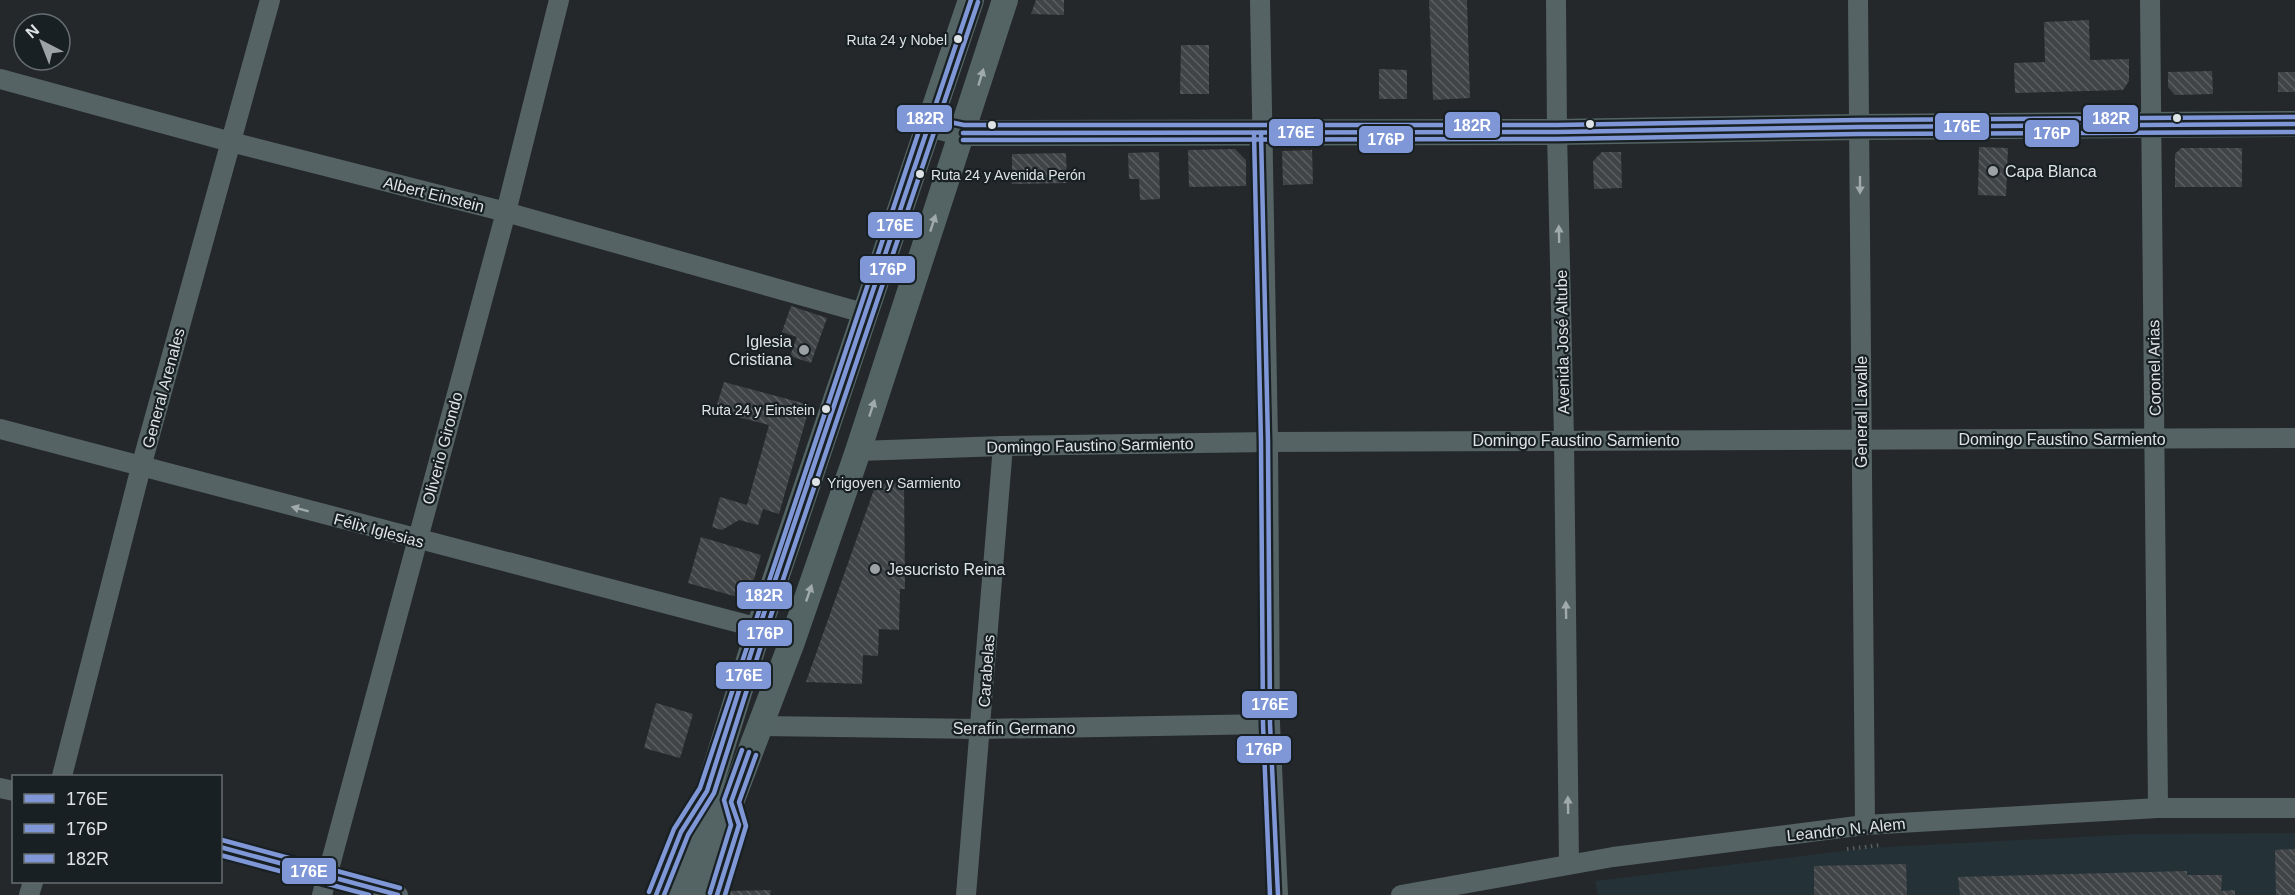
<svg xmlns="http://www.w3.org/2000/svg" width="2295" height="895" viewBox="0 0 2295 895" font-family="Arial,sans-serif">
  <defs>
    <pattern id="building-back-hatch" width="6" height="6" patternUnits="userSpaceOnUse" patternTransform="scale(1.5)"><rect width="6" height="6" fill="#414446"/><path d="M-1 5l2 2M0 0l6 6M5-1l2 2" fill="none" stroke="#5c5f61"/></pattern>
  </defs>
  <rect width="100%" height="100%" fill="#24282a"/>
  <!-- built -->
  <polygon fill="#243238" points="2295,833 2295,895 1598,895 1595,881 1868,848 2137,834"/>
  <!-- building -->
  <g fill="url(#building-back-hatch)">
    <polygon points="1036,0 1064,0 1064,15 1031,14"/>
    <polygon points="1429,0 1467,0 1470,98 1433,100"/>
    <polygon points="2089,20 2090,60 2129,59 2129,81 2123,90 2015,93 2014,63 2045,62 2044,22"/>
    <polygon points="1181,45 1209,45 1209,94 1180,94"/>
    <polygon points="1379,69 1407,70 1407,99 1379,99"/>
    <polygon points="2212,71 2213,94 2175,95 2168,87 2168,72"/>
    <rect x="2278" y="72" width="17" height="20"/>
    <polygon points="1979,147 2008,148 2006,196 1978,195"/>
    <polygon points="2181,148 2242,148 2242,187 2175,187 2175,154"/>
    <polygon points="1235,149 1246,160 1246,186 1189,187 1188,150"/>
    <polygon points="1312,150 1313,184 1283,185 1282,151"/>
    <polygon points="1159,152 1160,199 1140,200 1139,179 1129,179 1128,153"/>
    <polygon points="1602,152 1621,152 1622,188 1594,189 1593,161"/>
    <polygon points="1066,153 1067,183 1012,184 1012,154"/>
    <polygon points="791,306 827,318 811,363 790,356 797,337 782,332"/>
    <polygon points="724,382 810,405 779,514 763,509 758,525 739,520 722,530 712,527 720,497 747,505 769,425 715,411"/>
    <polygon points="904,483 905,589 900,589 899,630 879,629 878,656 863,655 862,684 806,682 876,484"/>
    <polygon points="701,537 761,555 748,600 688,583"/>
    <polygon points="656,703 693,714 680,758 644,748"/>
    <polygon points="2295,849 2295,895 2276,895 2275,850"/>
    <polygon points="1906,864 1907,895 1814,895 1814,866"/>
    <polygon points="2187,871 2187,875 2222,875 2221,891 2235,890 2235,895 1960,895 1958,877"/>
    <polygon points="771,890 770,895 727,895 728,891"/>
  </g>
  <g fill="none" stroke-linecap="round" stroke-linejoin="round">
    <!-- path -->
    <polyline stroke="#576061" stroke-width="4" stroke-dasharray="1.5 4.5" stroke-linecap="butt" points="1847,849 1881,845"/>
    <!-- minor -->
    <g stroke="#556364" stroke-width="20">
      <polyline points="1260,0 1268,442 1270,724 1278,895"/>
      <polyline points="1556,0 1557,132 1564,439 1569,864"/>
      <polyline points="1858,0 1865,825"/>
      <polyline points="2150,0 2158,808"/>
      <polyline points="0,79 231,142 506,212 867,314"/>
      <polyline points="0,429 759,628"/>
      <polyline points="858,451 1003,446 1268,442 2295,438"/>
      <polyline points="758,726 981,729 1270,724"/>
      <polyline points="62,776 141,467 270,0"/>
      <polyline points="0,788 14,791"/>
      <polyline points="220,847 398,895"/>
      <polyline points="29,895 33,882"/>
      <polyline points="322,895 506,212 559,0"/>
      <polyline points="656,895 681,832 697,806"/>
      <polyline points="717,895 739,825 731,802"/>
      <polyline points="966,895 1003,446"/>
      <polyline points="1401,895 1613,857 1865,825 2158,808 2295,808"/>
    </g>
    <!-- major -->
    <g stroke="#546465" stroke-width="26">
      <polyline points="929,124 963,133 1557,132 1859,127 2295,124"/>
      <polyline points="676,895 759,628 971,0"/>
      <polyline points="699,895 731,802 792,642 858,451 1005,0"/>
    </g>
    <defs>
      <g id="bus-1">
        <polyline points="963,133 1557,132 1859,127 2295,124"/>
        <polyline points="1261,133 1268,442 1270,724 1278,895"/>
        <polyline points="220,847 398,895"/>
        <polyline points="656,895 681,832 707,791 759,628 971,0"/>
        <polyline points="717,895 739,825 731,802 749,752"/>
      </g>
      <g id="bus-2">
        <polyline points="1254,133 1261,442 1263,724 1270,895"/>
        <polyline points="963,140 1557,139 1859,134 2295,132"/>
        <polyline points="220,855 369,895"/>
        <polyline points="664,895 688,835 714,793 766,630 978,2"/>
        <polyline points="725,895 746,826 739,802 756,755"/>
      </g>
      <g id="bus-3">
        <polyline points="222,840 400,888"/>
        <polyline points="649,892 674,829 700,788 922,122 926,117 964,125 1557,125 1859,120 2295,117"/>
        <polyline points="710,893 731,825 724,800 742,750"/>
      </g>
    </defs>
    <!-- bus-1 casing -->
    <use href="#bus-1" stroke="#182024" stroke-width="9"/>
    <!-- bus-2 casing -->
    <use href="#bus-2" stroke="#182024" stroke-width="9"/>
    <!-- bus-3 casing -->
    <use href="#bus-3" stroke="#182024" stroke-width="9"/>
    <!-- bus-1 -->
    <use href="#bus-1" stroke="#7f97d6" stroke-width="4.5"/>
    <!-- bus-2 -->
    <use href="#bus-2" stroke="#7f97d6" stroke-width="4.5"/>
    <!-- bus-3 -->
    <use href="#bus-3" stroke="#7f97d6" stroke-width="4.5"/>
  </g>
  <!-- one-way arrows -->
  <defs><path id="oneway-solid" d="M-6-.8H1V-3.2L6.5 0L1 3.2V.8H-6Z" transform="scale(1.5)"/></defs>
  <g fill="#a0aaac">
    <use href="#oneway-solid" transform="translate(981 77) rotate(-73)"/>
    <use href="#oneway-solid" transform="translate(933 223) rotate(-72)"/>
    <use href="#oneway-solid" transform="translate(872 408) rotate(-72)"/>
    <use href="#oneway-solid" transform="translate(809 593) rotate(-71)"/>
  </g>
  <g fill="#a0a9ac">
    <use href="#oneway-solid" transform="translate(1860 185) rotate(90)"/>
    <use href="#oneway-solid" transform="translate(1559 234) rotate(-91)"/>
    <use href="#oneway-solid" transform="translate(300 509) rotate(-165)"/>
    <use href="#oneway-solid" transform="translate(1566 610) rotate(-91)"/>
    <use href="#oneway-solid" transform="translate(1568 805) rotate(-91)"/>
  </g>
  <!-- markers -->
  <g fill="#dee3e6" stroke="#182024" stroke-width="2">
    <circle cx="958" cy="39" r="5"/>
    <circle cx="2177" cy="118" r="5"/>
    <circle cx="1590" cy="124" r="5"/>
    <circle cx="992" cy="125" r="5"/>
    <circle cx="920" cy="174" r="5"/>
    <circle cx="826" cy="409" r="5"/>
    <circle cx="816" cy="482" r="5"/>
  </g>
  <g fill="#9da2a4" stroke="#182024" stroke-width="2">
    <circle cx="1993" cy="171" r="6"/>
    <circle cx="804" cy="350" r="6"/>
    <circle cx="875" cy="569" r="6"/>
  </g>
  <g text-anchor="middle" stroke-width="4.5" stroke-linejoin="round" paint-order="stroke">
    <!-- bus labels -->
    <g font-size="14" fill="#dee3e6" stroke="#182024" text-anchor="end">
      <text x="947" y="45">Ruta 24 y Nobel</text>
      <text x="931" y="180" text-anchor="start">Ruta 24 y Avenida Perón</text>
      <text x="815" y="415">Ruta 24 y Einstein</text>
      <text x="827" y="488" text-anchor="start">Yrigoyen y Sarmiento</text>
    </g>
    <!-- poi labels -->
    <g font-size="16" fill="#dee3e6" stroke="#182024" text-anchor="start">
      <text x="2005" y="177">Capa Blanca</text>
      <text x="792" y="347" text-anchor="end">Iglesia<tspan x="792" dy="18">Cristiana</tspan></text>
      <text x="887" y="575">Jesucristo Reina</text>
    </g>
    <!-- street labels -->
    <g font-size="16" fill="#dee3e6" stroke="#182024">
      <text transform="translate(434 194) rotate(14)" y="6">Albert Einstein</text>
      <text transform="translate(1562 342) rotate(-91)" y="6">Avenida José Altube</text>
      <text transform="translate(2154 368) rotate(-91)" y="6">Coronel Arias</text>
      <text transform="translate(163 388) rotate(-75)" y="6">General Arenales</text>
      <text transform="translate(1861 412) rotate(-90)" y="6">General Lavalle</text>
      <text x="2062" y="445">Domingo Faustino Sarmiento</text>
      <text x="1576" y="446">Domingo Faustino Sarmiento</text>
      <text transform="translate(1090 445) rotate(-1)" y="6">Domingo Faustino Sarmiento</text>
      <text transform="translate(442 448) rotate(-75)" y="6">Oliverio Girondo</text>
      <text transform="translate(379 530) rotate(15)" y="6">Félix Iglesias</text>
      <text transform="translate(986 671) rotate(-86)" y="6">Carabelas</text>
      <text x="1014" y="734">Serafín Germano</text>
      <text transform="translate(1846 829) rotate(-6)" y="6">Leandro N. Alem</text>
    </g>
  </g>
  <g stroke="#182024" stroke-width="2">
    <rect x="2082" y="104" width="57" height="29" rx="6" fill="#7f97d6"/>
    <rect x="896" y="104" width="57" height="29" rx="6" fill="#7f97d6"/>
    <rect x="1444" y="111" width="57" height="28" rx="6" fill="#7f97d6"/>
    <rect x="1934" y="112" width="56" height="29" rx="6" fill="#7f97d6"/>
    <rect x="1268" y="118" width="56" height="29" rx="6" fill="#7f97d6"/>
    <rect x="2024" y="119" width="56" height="29" rx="6" fill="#7f97d6"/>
    <rect x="1358" y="125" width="56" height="29" rx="6" fill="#7f97d6"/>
    <rect x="867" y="211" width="56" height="28" rx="6" fill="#7f97d6"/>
    <rect x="859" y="255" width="57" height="29" rx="6" fill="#7f97d6"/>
    <rect x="736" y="581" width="57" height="29" rx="6" fill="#7f97d6"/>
    <rect x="737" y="619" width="56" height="28" rx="6" fill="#7f97d6"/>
    <rect x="715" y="661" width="57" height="29" rx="6" fill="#7f97d6"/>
    <rect x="1241" y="690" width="57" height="29" rx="6" fill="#7f97d6"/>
    <rect x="1236" y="735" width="56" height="29" rx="6" fill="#7f97d6"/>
    <rect x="281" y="857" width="56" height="28" rx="6" fill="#7f97d6"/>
  </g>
  <g font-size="16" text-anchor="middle" font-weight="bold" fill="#fff">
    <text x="2111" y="124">182R</text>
    <text x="925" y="124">182R</text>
    <text x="1472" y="131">182R</text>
    <text x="1962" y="132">176E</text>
    <text x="1296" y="138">176E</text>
    <text x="2052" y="139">176P</text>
    <text x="1386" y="145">176P</text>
    <text x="895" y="231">176E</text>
    <text x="888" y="275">176P</text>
    <text x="764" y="601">182R</text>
    <text x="765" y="639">176P</text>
    <text x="744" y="681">176E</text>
    <text x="1270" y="710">176E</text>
    <text x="1264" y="755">176P</text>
    <text x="309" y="877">176E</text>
  </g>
  <!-- legend -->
  <rect x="12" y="775" width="210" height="108" fill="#182024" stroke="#676e72" stroke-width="1.5"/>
  <rect x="24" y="794" width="30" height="9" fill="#7f97d6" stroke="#676e72" stroke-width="1.5"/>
  <text x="66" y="805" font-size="18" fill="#dee3e6">176E</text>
  <rect x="24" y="824" width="30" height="9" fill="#7f97d6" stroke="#676e72" stroke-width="1.5"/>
  <text x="66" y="835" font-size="18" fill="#dee3e6">176P</text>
  <rect x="24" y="854" width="30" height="9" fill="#7f97d6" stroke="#676e72" stroke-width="1.5"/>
  <text x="66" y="865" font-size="18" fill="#dee3e6">182R</text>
  <!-- north arrow -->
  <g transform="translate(42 42) rotate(318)"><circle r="28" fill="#182024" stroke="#676e72" stroke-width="1.5"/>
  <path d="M0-4.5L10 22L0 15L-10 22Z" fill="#9da2a4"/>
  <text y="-9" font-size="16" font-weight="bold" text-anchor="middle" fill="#dee3e6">N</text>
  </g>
</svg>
